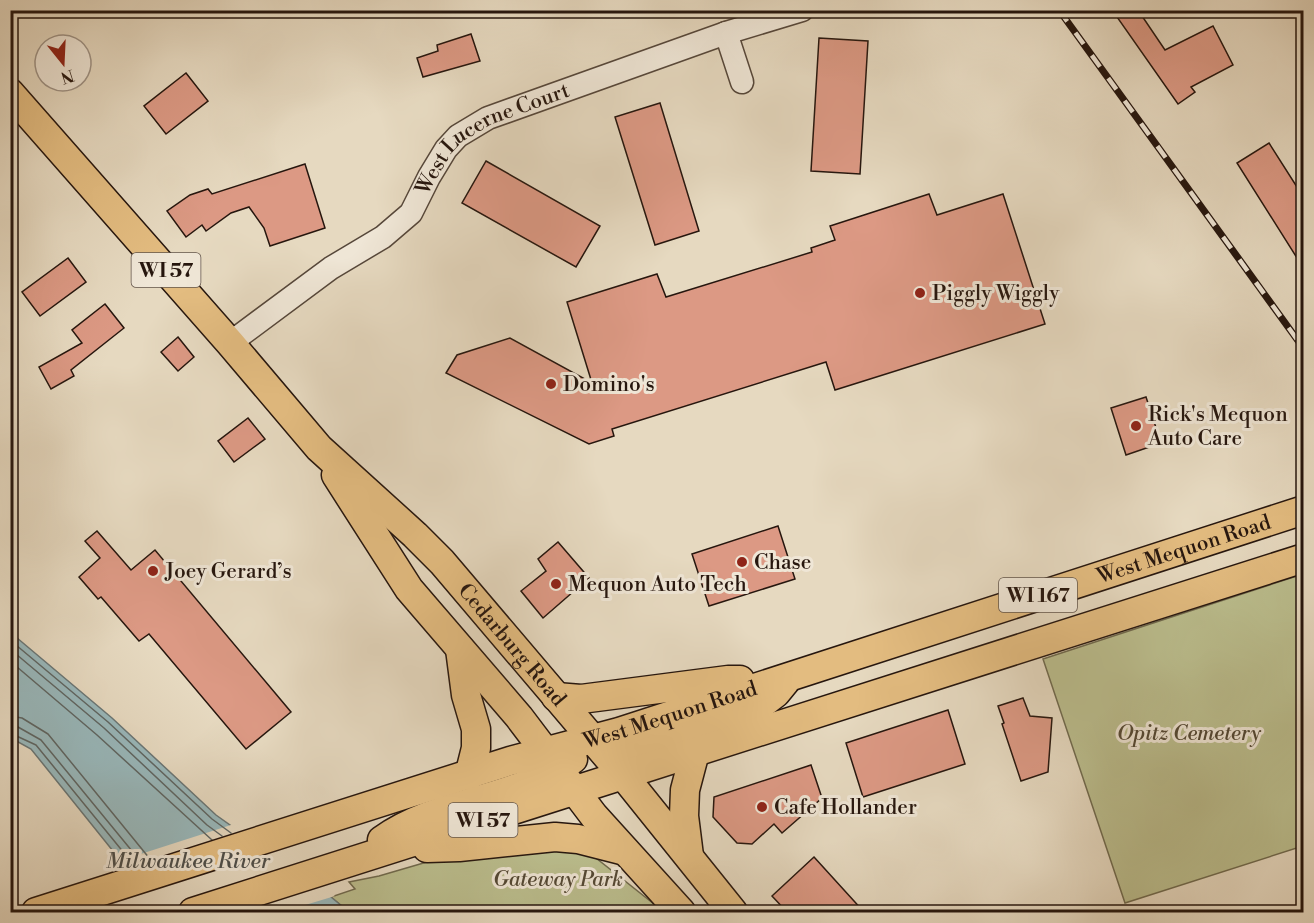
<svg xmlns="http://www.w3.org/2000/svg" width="1314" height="923" viewBox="0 0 1314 923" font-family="'Libre Bodoni',serif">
  <rect width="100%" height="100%" fill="#e6d9c0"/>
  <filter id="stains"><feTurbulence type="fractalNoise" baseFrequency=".00333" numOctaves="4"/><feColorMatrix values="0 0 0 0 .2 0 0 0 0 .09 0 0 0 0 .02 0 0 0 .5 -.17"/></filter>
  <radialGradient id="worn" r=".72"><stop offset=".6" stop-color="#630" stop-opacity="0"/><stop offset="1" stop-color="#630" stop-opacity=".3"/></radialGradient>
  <!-- green -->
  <g fill="#bbbe8e" stroke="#706a4e" stroke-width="1.5">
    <polygon points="1303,574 1303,846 1125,903 1043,659"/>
    <polygon points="560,845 587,851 664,912 349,912 331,897 355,889 349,882 379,876 444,857"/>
  </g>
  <!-- water -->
  <polygon fill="#99b8bb" stroke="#6b7776" stroke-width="1.5" points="10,632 112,718 216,815 331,897 349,912 162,912 31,749 11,738"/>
  <!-- pier -->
  <polygon fill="#e6d9c0" points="234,824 335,896 282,912 159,912 119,861"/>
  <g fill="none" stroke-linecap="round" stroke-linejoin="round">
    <!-- shore -->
    <g stroke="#606764" stroke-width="1.5">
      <polyline points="10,640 108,722 212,819 231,833"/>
      <polyline points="10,649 104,728 207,825 222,836"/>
      <polyline points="10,661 97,735 212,840"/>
      <polyline points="10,716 22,718 48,734 150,859"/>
      <polyline points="10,725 18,727 41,740 141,862"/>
      <polyline points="10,733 36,745 133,864"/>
    </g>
  </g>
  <!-- building -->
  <g fill="#dc9984" stroke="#26160e" stroke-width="1.5">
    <polygon points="1126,10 1138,10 1165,50 1213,26 1233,65 1191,87 1195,92 1178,104 1117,17"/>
    <polygon points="471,34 480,61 423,77 417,58 438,51 437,45"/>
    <polygon points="819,38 868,41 860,174 811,171"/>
    <polygon points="186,73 208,101 166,134 144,106"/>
    <polygon points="660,103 699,231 655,245 615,117"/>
    <polygon points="1269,143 1304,198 1304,269 1237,163"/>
    <polygon points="486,161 600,226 576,267 462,203"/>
    <polygon points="305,164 325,228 270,246 264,228 249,207 231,213 206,231 202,225 186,237 167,211 190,195 208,189 212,194"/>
    <polygon points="929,194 937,215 1003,194 1045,324 835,390 826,362 612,429 614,436 589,444 446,373 457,355 510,338 592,383 567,302 657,274 666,297 812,252 811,248 835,240 830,226"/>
    <polygon points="68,258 86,282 40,316 22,292"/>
    <polygon points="105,304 124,328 71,370 74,376 51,389 39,367 82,343 72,330"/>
    <polygon points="178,337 194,357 178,371 161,352"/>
    <polygon points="1146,397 1161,443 1126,455 1111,408"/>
    <polygon points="248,418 265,439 234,462 218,441"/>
    <polygon points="778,526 795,579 709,606 692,554"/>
    <polygon points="97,531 131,570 155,550 291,712 246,749 149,634 139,641 101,597 98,599 79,577 100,558 85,541"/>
    <polygon points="558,542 589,578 543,618 521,591 546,571 538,559"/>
    <polygon points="1023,698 1030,716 1052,718 1048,772 1021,781 1002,724 1004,723 998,706"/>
    <polygon points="948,710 965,764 863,797 846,743"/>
    <polygon points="811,765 822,798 782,833 774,824 752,844 737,843 713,817 714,797"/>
    <polygon points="814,857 864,912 787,912 772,896"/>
  </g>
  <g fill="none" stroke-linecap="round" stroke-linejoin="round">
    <defs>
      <g id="minor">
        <polyline points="726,33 742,82"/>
        <path id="s1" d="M230,343L331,268L383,237L411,213L429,177L446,149L458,136L488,118L726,33L802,10"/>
      </g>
      <g id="major">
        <path id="s2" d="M10,93L230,343L319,448L415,535L442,562L623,775L733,912"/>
        <polyline points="336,475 409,589 519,717 594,816 681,912"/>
        <polyline points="460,649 466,695 476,729 476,748 469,776"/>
        <polyline points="556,697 581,699 728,680 740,680"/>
        <polyline points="615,762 666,739 755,709 776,693 785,682"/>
        <path d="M382,840C439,799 516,802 573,759"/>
        <polyline points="427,848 459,847 555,837 578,839 625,851"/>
        <polyline points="689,856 684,816 685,790 695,752"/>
        <path id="s3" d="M36,912L510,761L619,732L1304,510"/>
        <polyline points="193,912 1304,558"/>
      </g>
    </defs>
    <!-- minor casing -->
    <use href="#minor" stroke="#56473a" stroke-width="25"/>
    <!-- major casing -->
    <use href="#major" stroke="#26160e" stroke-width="31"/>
    <!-- minor -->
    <use href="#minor" stroke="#efe6d6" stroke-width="22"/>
    <!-- major -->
    <use href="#major" stroke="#e3bc80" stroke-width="28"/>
    <defs>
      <polyline id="rail" points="1059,10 1304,349"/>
    </defs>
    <!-- rail casing -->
    <use href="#rail" stroke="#26160e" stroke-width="7"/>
    <!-- rail -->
    <use href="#rail" stroke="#efe6d6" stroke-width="4.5" stroke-dasharray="14" stroke-linecap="butt"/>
  </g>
  <!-- markers -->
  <g fill="#8f2418" stroke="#efe6d6" stroke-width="2">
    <circle cx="920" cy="293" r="6"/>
    <circle cx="551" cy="384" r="6"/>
    <circle cx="1136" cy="426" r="6"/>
    <circle cx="742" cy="562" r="6"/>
    <circle cx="153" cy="571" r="6"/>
    <circle cx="556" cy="584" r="6"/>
    <circle cx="762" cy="807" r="6"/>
  </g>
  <g text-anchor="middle" stroke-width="6" stroke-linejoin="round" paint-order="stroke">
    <!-- shield labels -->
    <g fill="#efe6d6" stroke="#62544a" stroke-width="1.5">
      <rect x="131.5" y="253" width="69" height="34" rx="4.5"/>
      <rect x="999" y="578" width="78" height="34" rx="4.5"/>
      <rect x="448.5" y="803" width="69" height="34" rx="4.5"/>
    </g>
    <g font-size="20" font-weight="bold" fill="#26160e">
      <text x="166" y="277">WI 57</text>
      <text x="1038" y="602">WI 167</text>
      <text x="483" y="827">WI 57</text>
    </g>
    <!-- street labels -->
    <g font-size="21" fill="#26160e" stroke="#efe6d6">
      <text dy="7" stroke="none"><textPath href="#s1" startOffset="340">West Lucerne Court</textPath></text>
      <text dy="7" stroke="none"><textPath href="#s3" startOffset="1204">West Mequon Road</textPath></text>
      <text dy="7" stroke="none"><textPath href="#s2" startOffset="747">Cedarburg Road</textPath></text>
      <text dy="7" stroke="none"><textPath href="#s3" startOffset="664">West Mequon Road</textPath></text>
    </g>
    <!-- poi labels -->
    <g font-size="21" fill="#26160e" stroke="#efe6d6" text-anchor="start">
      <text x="932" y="300">Piggly Wiggly</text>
      <text x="563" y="391">Domino's</text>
      <text x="1148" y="421">Rick's Mequon<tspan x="1148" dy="24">Auto Care</tspan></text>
      <text x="754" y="569">Chase</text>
      <text x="165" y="578">Joey Gerard’s</text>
      <text x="568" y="591">Mequon Auto Tech</text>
      <text x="774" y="814">Cafe Hollander</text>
    </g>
    <!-- park labels -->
    <g font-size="21" font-style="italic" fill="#534834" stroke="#efe6d6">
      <text x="1189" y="740">Opitz Cemetery</text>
      <text x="558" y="886">Gateway Park</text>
    </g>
    <!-- water labels -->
    <g font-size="22" font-style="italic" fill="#4e4f4b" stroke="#efe6d6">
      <text x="188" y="868">Milwaukee River</text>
    </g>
  </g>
  <!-- margin -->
  <rect width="1314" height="923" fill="none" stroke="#e6d9c0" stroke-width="36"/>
  <rect x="12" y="12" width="1290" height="899" fill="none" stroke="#26160e" stroke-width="3"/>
  <rect x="18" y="18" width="1278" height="887" fill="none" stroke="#26160e" stroke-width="1.5"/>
  <!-- north arrow -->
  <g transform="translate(63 63) rotate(162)"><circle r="28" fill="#efe6d6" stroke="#9f9386" stroke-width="1.5"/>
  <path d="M0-4.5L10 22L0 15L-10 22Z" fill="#8f2418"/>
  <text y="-9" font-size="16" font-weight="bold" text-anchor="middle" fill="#26160e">N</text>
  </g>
  <rect width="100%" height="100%" filter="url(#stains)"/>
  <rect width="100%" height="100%" fill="url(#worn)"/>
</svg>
